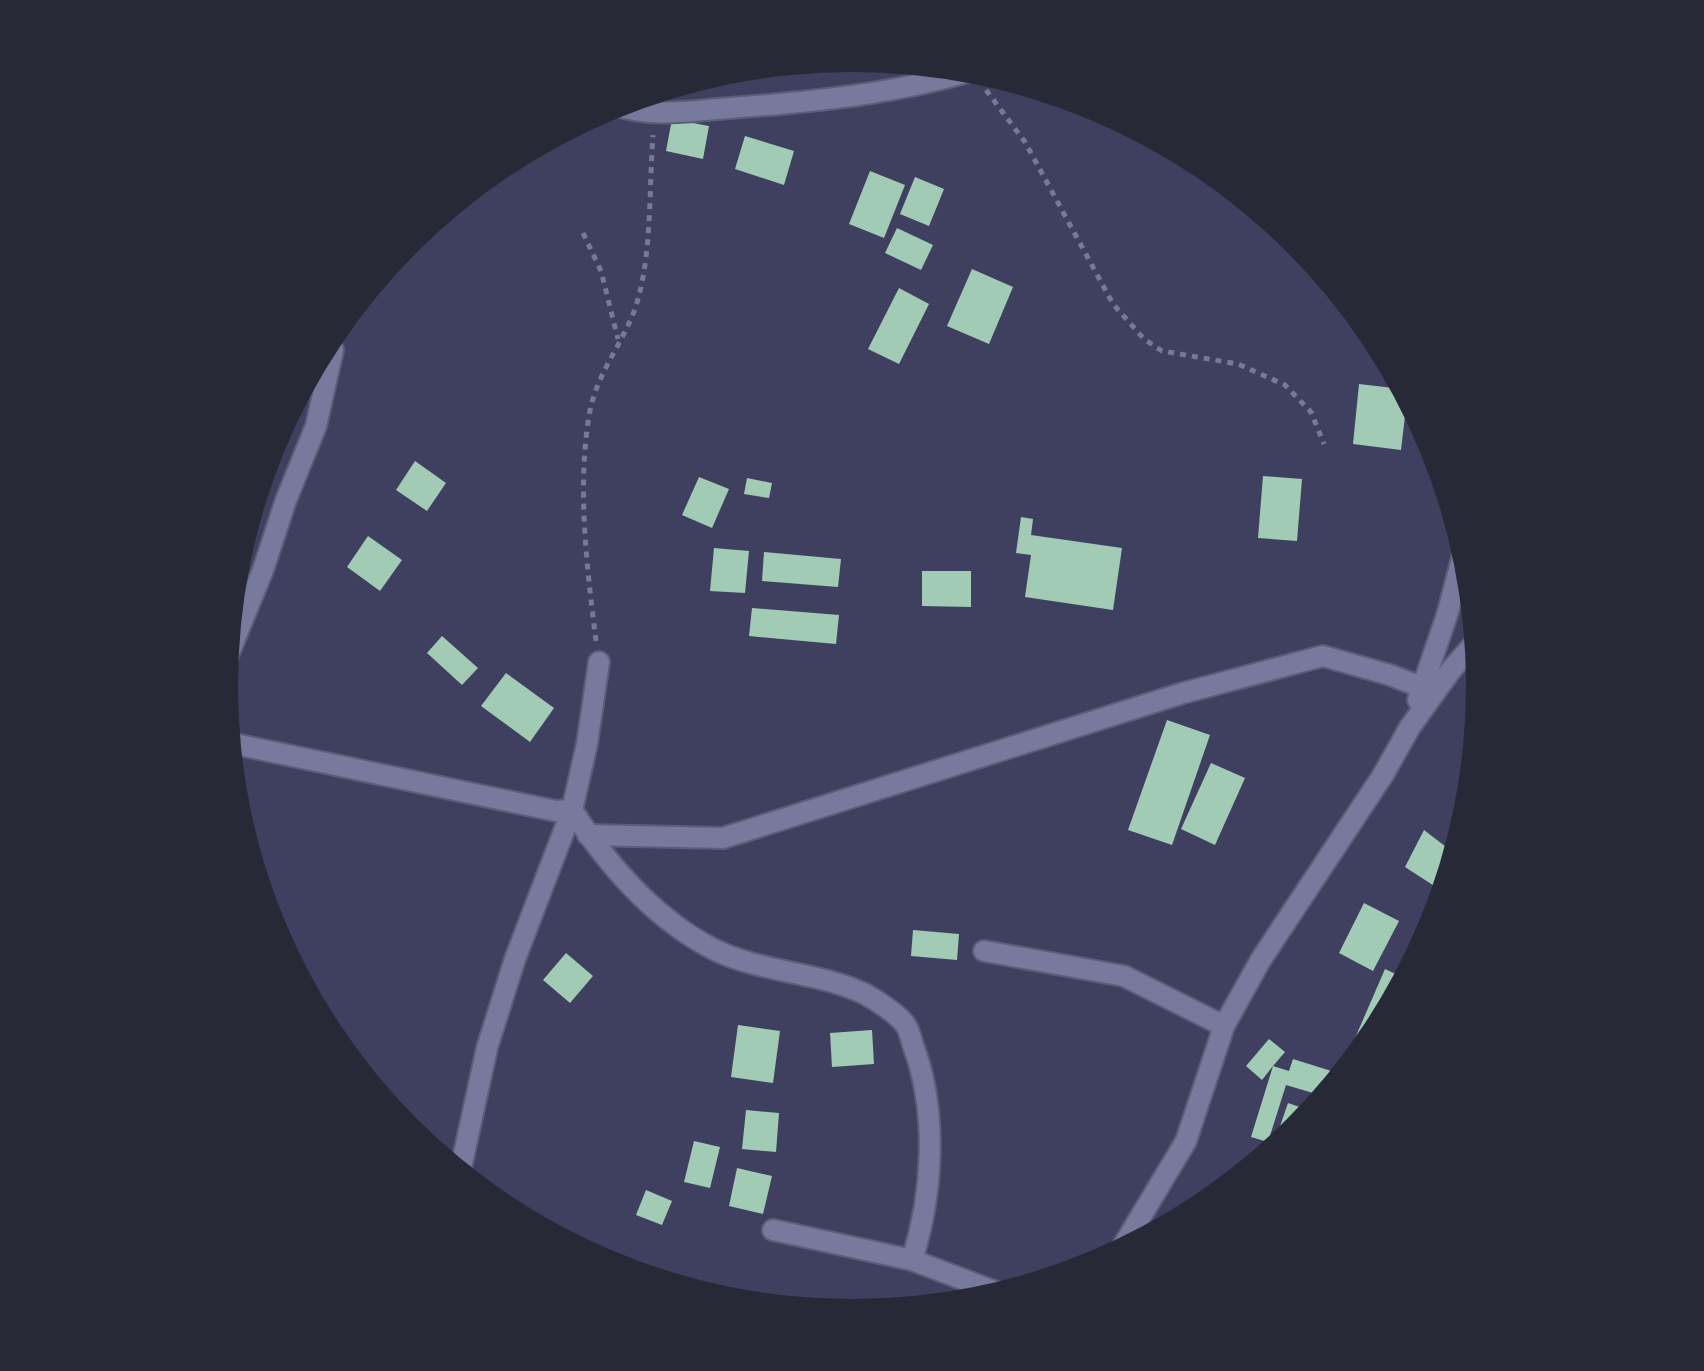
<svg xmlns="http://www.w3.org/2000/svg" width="1704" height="1371" viewBox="0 0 1704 1371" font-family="'Varela Round',sans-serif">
  <rect width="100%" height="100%" fill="#3f4060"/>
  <!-- building -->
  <g fill="#a2cbb5">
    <polygon points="672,119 709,126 703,159 666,151"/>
    <polygon points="745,136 794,151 784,185 735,169"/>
    <polygon points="870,171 905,185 884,238 849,224"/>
    <polygon points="915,177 944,189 929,226 900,214"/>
    <polygon points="897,228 933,245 921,270 885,253"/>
    <polygon points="972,269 1013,287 989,344 947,326"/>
    <polygon points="899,288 929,304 899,364 868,349"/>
    <polygon points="1359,384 1402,389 1407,399 1401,450 1353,444"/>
    <polygon points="415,461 446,483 427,511 396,490"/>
    <polygon points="1263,476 1302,479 1297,541 1258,538"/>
    <polygon points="699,477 729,489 712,528 682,515"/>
    <polygon points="747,478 772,483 769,498 744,494"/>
    <polygon points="1021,517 1033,519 1031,535 1122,548 1113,610 1025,597 1031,555 1016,553"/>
    <polygon points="368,536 402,560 380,591 347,567"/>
    <polygon points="714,548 749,551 745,593 710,591"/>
    <polygon points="764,552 841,559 838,587 762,581"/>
    <polygon points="922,571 971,571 971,607 922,606"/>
    <polygon points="752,608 839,615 836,644 749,636"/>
    <polygon points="442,636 478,668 462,685 427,653"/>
    <polygon points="506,673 554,708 530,742 481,706"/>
    <polygon points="1167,720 1210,735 1172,845 1128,830"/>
    <polygon points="1211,763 1245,778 1215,845 1181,829"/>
    <polygon points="1424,830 1454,853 1442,891 1405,867"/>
    <polygon points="1364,903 1399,921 1373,971 1339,953"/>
    <polygon points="913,930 959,934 957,960 911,956"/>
    <polygon points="566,953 593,976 570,1003 543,980"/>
    <polygon points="1385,969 1404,978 1373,1034 1351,1061 1346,1059"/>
    <polygon points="738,1025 780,1031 773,1083 731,1077"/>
    <polygon points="872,1030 874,1064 832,1067 830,1033"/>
    <polygon points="1269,1039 1285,1052 1273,1066 1289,1071 1293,1059 1341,1074 1323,1096 1286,1085 1268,1142 1251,1137 1273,1066 1262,1080 1246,1066"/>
    <polygon points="1288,1103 1311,1111 1282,1140 1276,1138"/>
    <polygon points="746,1110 779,1113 776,1152 742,1149"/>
    <polygon points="694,1141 720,1147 710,1188 684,1182"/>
    <polygon points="737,1168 772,1176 763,1214 729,1206"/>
    <polygon points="646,1190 672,1201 662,1225 636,1215"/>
    <polygon points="604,1249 610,1264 591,1254"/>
  </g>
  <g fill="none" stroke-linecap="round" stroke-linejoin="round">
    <defs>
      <g id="minor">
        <path d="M614,105C654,118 689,111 730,108C811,102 896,94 974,70"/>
        <polyline points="227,658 263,570 286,500 316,426 333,350"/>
        <polyline points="1418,700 1447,615 1464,551"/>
        <path d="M230,743L556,811L572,810C607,864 655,919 713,949C761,973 817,971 865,994C876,1000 896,1013 904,1023C909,1028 911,1039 913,1045C938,1112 933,1193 912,1260"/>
        <polyline points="588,835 723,838 1183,693 1323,656 1390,675 1421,687"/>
        <polyline points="984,951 1124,976 1224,1026"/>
        <polyline points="460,1172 487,1048 515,959 572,810 587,744 599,662"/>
        <polyline points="773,1230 912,1260 999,1293"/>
        <polyline points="1120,1251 1186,1141 1224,1026 1260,961 1383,775 1410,727 1451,670 1475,643"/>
      </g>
    </defs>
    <!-- minor casing -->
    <use href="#minor" stroke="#5c5d77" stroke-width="24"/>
    <!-- path -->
    <g stroke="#787994" stroke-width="5" stroke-dasharray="6 6" stroke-linecap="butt">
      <polyline points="986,90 1025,142 1113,304 1144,339 1162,351 1238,364 1285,385 1311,412 1324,444"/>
      <polyline points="583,233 601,271 618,339"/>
      <path d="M596,641C587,568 577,489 589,416C596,371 627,340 638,299C652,249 649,187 653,135"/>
    </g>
    <!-- minor -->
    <use href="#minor" stroke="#777a9c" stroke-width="20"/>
  </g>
  <!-- crop -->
  <path d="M0 0H1704V1371H0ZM851 72H853A613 613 0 0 1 1466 685V686A613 613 0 0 1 853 1299H851A613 613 0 0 1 238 686V685A613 613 0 0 1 851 72Z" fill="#282937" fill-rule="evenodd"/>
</svg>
